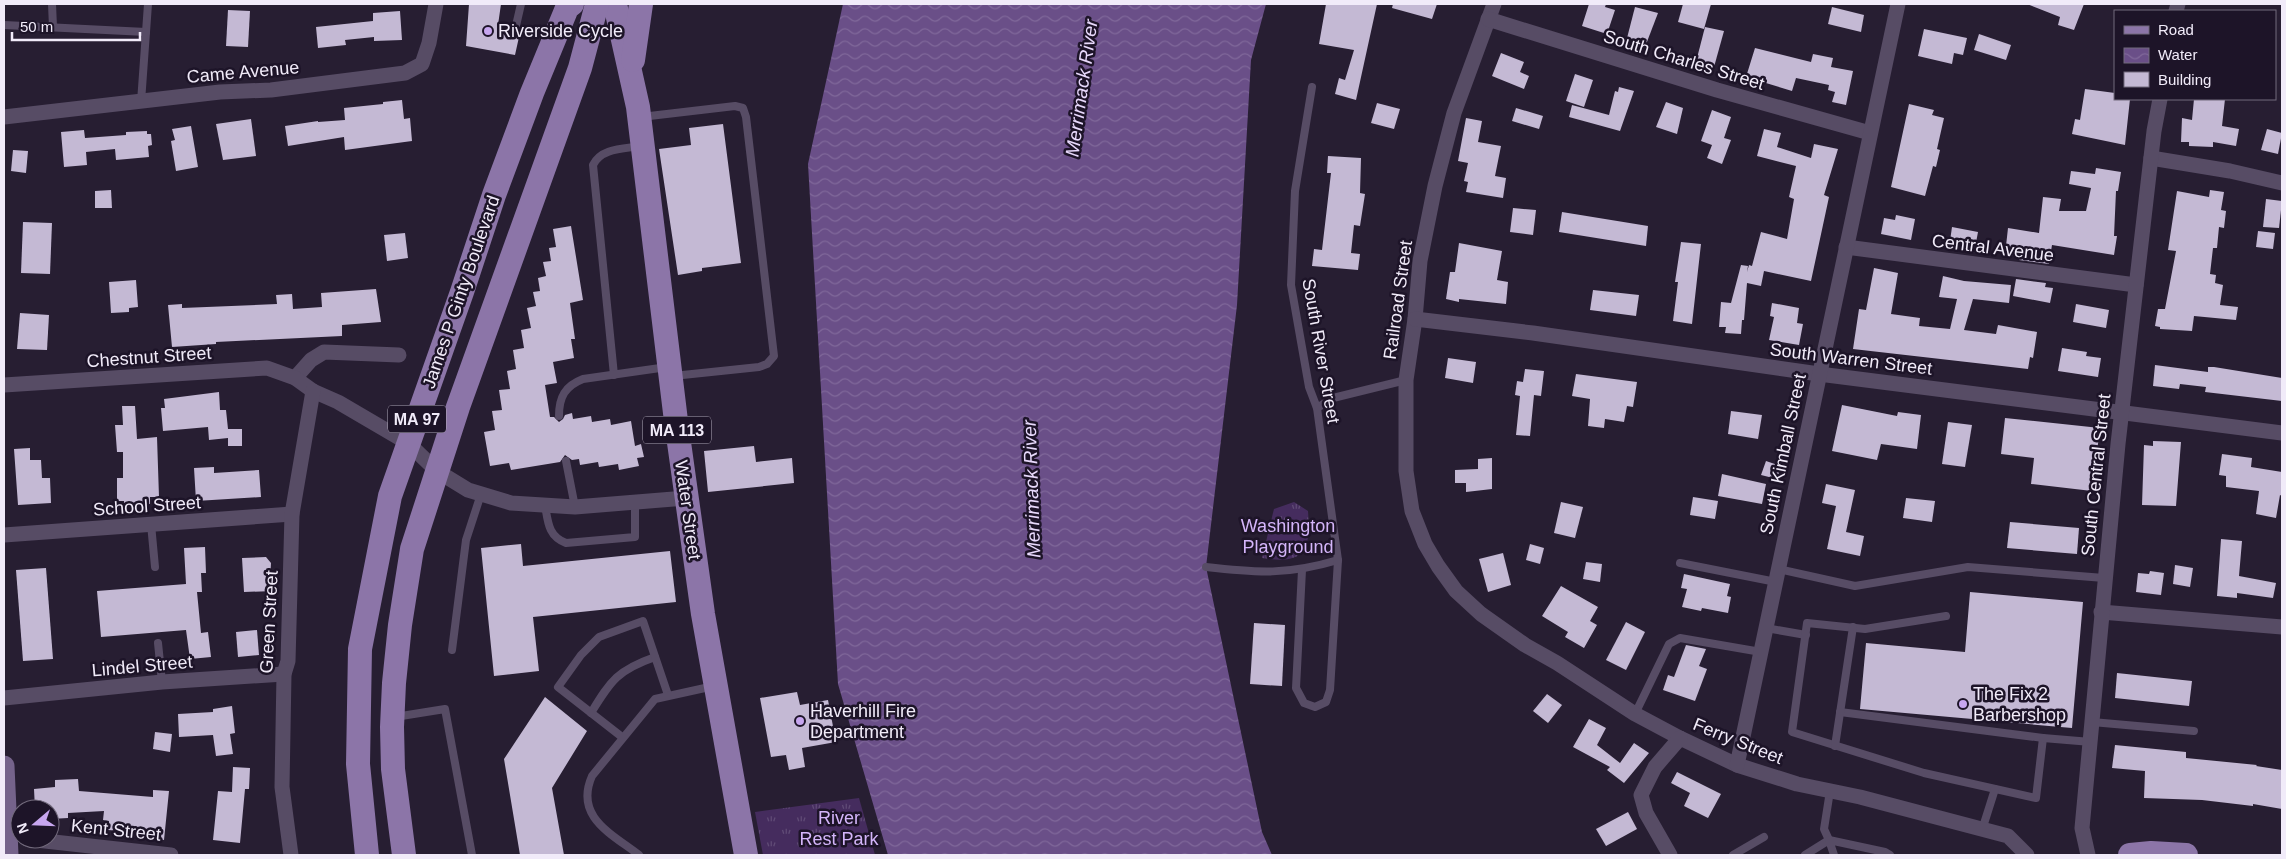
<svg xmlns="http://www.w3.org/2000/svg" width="2286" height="859" viewBox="0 0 2286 859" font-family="Helvetica,sans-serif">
  <defs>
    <pattern id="grass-tufts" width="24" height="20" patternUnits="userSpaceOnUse" patternTransform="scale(1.25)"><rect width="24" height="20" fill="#452c5e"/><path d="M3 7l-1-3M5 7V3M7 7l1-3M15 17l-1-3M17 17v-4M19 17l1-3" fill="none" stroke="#604b76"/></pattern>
    <pattern id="water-waves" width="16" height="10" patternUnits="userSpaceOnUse" patternTransform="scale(1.25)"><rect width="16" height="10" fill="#6a4f88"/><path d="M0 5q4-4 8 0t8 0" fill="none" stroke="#80689a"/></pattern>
  </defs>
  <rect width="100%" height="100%" fill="#271e32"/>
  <!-- grass -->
  <g fill="url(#grass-tufts)">
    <path d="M1294,502L1308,511C1311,550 1305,565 1262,558L1274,509Z"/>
    <polygon points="859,798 875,855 763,855 755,812"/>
  </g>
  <!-- water -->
  <polygon fill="url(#water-waves)" points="843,4 1266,4 1251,60 1237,305 1206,567 1262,832 1272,855 888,855 838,684 808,164"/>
  <!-- building -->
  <g fill="#c4b9d4">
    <polygon points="469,4 501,4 498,25 519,37 515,55 466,46"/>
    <polygon points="1326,4 1377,4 1356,100 1335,94 1339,78 1345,80 1354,50 1319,44"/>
    <polygon points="1393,4 1437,4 1432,19 1392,8"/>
    <polygon points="1589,4 1606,4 1605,7 1615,10 1607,34 1582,26"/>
    <polygon points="1683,4 1711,4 1704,29 1678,22"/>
    <polygon points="2027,4 2084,4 2074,30 2058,25 2060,17"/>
    <polygon points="1635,7 1658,13 1645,47 1626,42"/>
    <polygon points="1832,7 1864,15 1861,32 1828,24"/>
    <polygon points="228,10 250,11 248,47 226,46"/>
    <polygon points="400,11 402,40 374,41 374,37 345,40 346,45 318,48 316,27 373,21 373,13"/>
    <polygon points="1705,27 1724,31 1714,67 1696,62"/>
    <polygon points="1924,29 1967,38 1963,55 1954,53 1952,64 1918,56"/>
    <polygon points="1979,34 2011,45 2006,60 1974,50"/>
    <polygon points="1755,48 1811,62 1813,54 1833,58 1831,67 1853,71 1846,105 1832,102 1835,92 1828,90 1829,85 1796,78 1792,91 1746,77"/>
    <polygon points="1501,53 1524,62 1520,72 1529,76 1524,89 1492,76"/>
    <polygon points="1575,74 1593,80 1584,107 1566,101"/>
    <polygon points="1619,87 1634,91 1620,131 1569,117 1572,105 1609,115 1615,91 1618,92"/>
    <polygon points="2085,89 2115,93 2115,99 2130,99 2125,145 2072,134 2075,119 2080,120"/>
    <polygon points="2194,99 2225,99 2222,126 2239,129 2236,146 2213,142 2213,147 2189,146 2189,142 2181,142 2182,118 2192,120"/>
    <polygon points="402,100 404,119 410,118 412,141 345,150 344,137 288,146 285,126 318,121 318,122 345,120 344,108 383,104 383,102"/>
    <polygon points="1666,102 1683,108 1677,134 1656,127"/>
    <polygon points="1377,103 1400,109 1394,129 1371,123"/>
    <polygon points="1909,104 1934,110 1932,115 1944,118 1937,149 1940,150 1936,167 1933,166 1925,196 1891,187"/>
    <polygon points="1516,108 1543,116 1539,129 1512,121"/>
    <polygon points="1712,110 1731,117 1724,138 1731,140 1722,164 1707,158 1712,145 1701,141"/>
    <polygon points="1466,118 1482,121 1478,142 1501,146 1495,176 1506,178 1503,198 1466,192 1468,182 1464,181 1468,163 1458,161"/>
    <polygon points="251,119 256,156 223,160 216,124"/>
    <polygon points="723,124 741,263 702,268 702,271 678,275 659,149 691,145 689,128"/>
    <polygon points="191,126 198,167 176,171 171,141 175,140 172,129"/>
    <polygon points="1764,129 1781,133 1777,147 1811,158 1814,144 1838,149 1824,195 1829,197 1811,281 1764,271 1761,286 1747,283 1744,320 1742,320 1741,334 1725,333 1726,327 1719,327 1721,302 1731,303 1741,265 1748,266 1747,272 1749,265 1752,266 1761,232 1787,239 1794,199 1789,197 1796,166 1757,156"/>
    <polygon points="2267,129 2282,133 2278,154 2261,150"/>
    <polygon points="84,130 85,138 126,135 126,132 147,131 147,134 151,134 152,145 148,146 149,157 116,160 115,149 86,152 87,165 64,167 61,132"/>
    <polygon points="13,150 28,151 26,173 11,171"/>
    <polygon points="1328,156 1361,158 1360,193 1365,194 1360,226 1354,225 1351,253 1360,254 1358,270 1312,266 1314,249 1322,250 1331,173 1327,173"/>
    <polygon points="2096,168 2121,172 2118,191 2116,191 2114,236 2117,236 2114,255 2052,245 2049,264 2019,260 2020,257 2005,255 2008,228 2039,233 2043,197 2061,199 2059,211 2086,211 2091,188 2069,184 2071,171 2095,174"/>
    <polygon points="111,190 112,208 95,208 95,191"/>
    <polygon points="2210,190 2224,192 2221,210 2226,211 2224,228 2219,227 2217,248 2213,248 2210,274 2216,275 2215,283 2223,285 2220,305 2238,307 2236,320 2194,316 2192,331 2160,329 2160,327 2155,326 2158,309 2165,309 2176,251 2168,250 2177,191 2209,197"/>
    <polygon points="2266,199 2282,201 2279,228 2263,227"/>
    <polygon points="1513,208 1536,210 1533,235 1510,232"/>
    <polygon points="1562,212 1648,226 1646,246 1559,232"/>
    <polygon points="1896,215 1915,219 1911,240 1881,234 1884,218 1895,220"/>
    <polygon points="23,222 52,223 50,274 21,273"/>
    <polygon points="571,226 583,300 570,303 575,339 571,339 574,358 553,362 557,383 545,385 550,417 554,417 559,422 563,419 565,415 572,413 573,419 591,416 592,422 610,419 611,425 631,421 635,446 641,444 644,457 637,458 639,466 619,470 618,464 599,467 598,462 580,465 579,459 572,460 565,455 560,462 511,470 509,463 490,466 484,432 495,430 492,411 502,410 499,390 510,389 507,371 516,369 513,350 524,348 521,330 531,328 527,308 536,306 533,292 540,291 538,278 546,276 543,262 551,261 549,248 556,247 553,229"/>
    <polygon points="1952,227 1978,232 1974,253 1949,248"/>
    <polygon points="2258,231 2275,233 2273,249 2256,247"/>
    <polygon points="405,233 408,258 387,261 384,235"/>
    <polygon points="1681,242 1701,244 1692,324 1673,321 1678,282 1675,282"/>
    <polygon points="1459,243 1502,251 1497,280 1508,282 1506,304 1459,299 1459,302 1446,299 1450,272 1455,272"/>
    <polygon points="1874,268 1898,273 1891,314 1920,318 1919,326 1950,329 1957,299 1939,297 1943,276 1964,281 2011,285 2009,303 1973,299 1964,330 1996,334 1998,325 2037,332 2033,358 2030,357 2028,369 1853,349 1859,309 1866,310"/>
    <polygon points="2016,279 2046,283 2045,287 2053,288 2050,303 2013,296"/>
    <polygon points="136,280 138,307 129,308 129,312 111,313 109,282"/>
    <polygon points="376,289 381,322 342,325 342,336 216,342 216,344 172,347 168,305 182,304 182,308 277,304 276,295 292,294 293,309 322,307 321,293"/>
    <polygon points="1593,290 1639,295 1636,316 1590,310"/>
    <polygon points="1772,303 1799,308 1797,323 1803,324 1799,345 1769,340 1774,317 1770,316"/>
    <polygon points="2076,304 2109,310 2106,328 2073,322"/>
    <polygon points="20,313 49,315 47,350 17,349"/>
    <polygon points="2062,348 2087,352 2086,356 2101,358 2098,377 2058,371"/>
    <polygon points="1448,358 1476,362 1473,383 1445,378"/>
    <polygon points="2155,365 2208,372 2208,367 2214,367 2282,378 2282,401 2205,392 2206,387 2180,384 2179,389 2153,386"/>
    <polygon points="1525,369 1544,371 1541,396 1534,395 1530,436 1516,435 1520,396 1515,395 1517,381 1523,382"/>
    <polygon points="1576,374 1637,382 1633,407 1627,406 1624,422 1605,419 1604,428 1588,426 1590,399 1572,396"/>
    <polygon points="219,392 220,410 226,410 228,429 242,429 242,446 228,446 228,438 209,440 208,427 163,431 161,408 165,408 164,399"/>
    <polygon points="1842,405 1897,416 1898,412 1921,415 1917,449 1881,444 1877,460 1832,451"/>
    <polygon points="122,406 135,406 137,439 157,437 159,497 150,497 150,504 124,504 124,501 117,501 117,478 123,478 123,452 117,452 115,425 123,425"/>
    <polygon points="1731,411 1762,415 1758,439 1728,434"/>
    <polygon points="2005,418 2100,428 2092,491 2031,484 2034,458 2001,454"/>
    <polygon points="1948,422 1972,425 1965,467 1942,464"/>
    <polygon points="2153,441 2181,442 2176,506 2142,505 2144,445 2153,446"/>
    <polygon points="754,446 756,462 792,458 794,483 708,492 704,451"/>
    <polygon points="30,448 30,460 41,460 42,478 50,478 51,503 18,505 14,449"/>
    <polygon points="2222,454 2252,458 2251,467 2282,472 2282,496 2280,495 2276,518 2256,514 2259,491 2226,487 2226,476 2219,475"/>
    <polygon points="1492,458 1492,489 1466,492 1466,483 1455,483 1455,470 1478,469 1478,459"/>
    <polygon points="1766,461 1781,466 1777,479 1761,475"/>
    <polygon points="214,467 214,473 259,470 261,497 196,501 194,468"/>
    <polygon points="1722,474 1766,484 1762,504 1718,496"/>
    <polygon points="1826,484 1855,490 1846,532 1864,536 1860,556 1827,549 1836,506 1822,503"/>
    <polygon points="1693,497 1718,501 1715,519 1690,515"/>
    <polygon points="1906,498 1935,501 1932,522 1903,518"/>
    <polygon points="1561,502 1583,507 1575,538 1554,533"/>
    <polygon points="2010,522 2079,528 2077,554 2007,548"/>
    <polygon points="2221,539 2242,541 2239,576 2276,583 2273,598 2237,593 2237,598 2217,596"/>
    <polygon points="521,544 523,566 670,551 676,602 533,617 539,671 494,676 481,548"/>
    <polygon points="1530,544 1544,548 1540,564 1526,560"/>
    <polygon points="205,547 206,573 201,573 202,592 197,592 201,633 208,632 211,657 190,659 186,630 101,637 97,591 186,584 184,548"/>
    <polygon points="1503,553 1511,585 1488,592 1479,559"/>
    <polygon points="266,557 271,563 270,581 274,591 244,592 242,558"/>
    <polygon points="1586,562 1602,564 1600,582 1583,579"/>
    <polygon points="2175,565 2193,568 2190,587 2173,584"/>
    <polygon points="46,568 53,659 23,661 16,570"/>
    <polygon points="2150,571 2164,573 2161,595 2136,592 2138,573 2149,574"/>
    <polygon points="1684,574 1730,584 1727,596 1731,597 1728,613 1702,608 1701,611 1682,607 1687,589 1681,588"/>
    <polygon points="1561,586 1598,607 1590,621 1597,625 1584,648 1565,637 1568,632 1542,616"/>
    <polygon points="1970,592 2083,602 2072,728 1860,709 1866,643 1965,652"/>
    <polygon points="1626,622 1645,632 1626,670 1606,660"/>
    <polygon points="1254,623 1285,625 1282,686 1250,684"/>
    <polygon points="257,630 259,655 238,657 236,632"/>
    <polygon points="1686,645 1706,649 1699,666 1707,669 1695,701 1663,690 1668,675 1674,677"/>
    <polygon points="2117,673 2192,681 2189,706 2115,698"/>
    <polygon points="797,692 800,705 828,700 836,742 802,748 805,767 789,770 786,755 771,757 760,698"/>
    <polygon points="1547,694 1562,705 1548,723 1533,711"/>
    <polygon points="545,697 587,731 552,788 564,855 520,855 504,759"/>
    <polygon points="232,706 235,733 230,734 233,754 216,756 213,735 179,737 178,714 213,712 213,709"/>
    <polygon points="1589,719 1606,728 1597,745 1620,763 1634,743 1649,753 1624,783 1607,770 1610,767 1573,747"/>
    <polygon points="155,732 172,734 170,752 153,749"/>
    <polygon points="2115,745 2186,752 2186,758 2257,765 2256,766 2282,770 2282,809 2253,804 2253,806 2202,800 2144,798 2145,771 2112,768"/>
    <polygon points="233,767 250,768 249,789 245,789 240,843 213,840 218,791 232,792"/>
    <polygon points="1677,772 1721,794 1708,818 1684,806 1690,793 1671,783"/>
    <polygon points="78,779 79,791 153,797 153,790 169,791 164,840 122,835 122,831 108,830 109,821 103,820 104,811 68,813 68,818 50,819 50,809 35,809 34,789 55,787 55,780"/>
    <polygon points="1628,812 1637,829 1606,846 1596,829"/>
  </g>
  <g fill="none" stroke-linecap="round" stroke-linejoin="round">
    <!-- lane -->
    <g stroke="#574c65" stroke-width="8">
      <polyline points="52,4 53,27"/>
      <polyline points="4,25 146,32"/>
      <polyline points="515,30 521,4"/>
      <polyline points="141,102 148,4"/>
      <polyline points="641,117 735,106 743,108 746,117 774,356 767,364 759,367 673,376"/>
      <path d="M614,375L593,165C601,148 623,149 641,146"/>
      <polyline points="1317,408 1333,398 1406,380"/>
      <path d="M559,416C559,397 565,386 583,379L667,367"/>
      <polyline points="566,461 575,507"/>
      <path d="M545,505C548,522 548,536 566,543L635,537V502"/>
      <polyline points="151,524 155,567"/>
      <polyline points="1680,563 1776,582"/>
      <path d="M1206,567C1258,573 1288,575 1338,560"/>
      <polyline points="1778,569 1855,586 1968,567 2104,578"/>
      <polyline points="1302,570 1296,688 1304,703 1315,707 1326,702 1330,690 1338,560 1317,408 1309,387 1291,285 1295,191 1312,87"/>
      <polyline points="1766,628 1806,635"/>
      <polyline points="158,643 162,682"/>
      <polyline points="452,650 466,540 481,494"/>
      <polyline points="1840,712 2043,738 2036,798 1924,773 1792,732 1807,623 1865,629 1946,616"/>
      <path d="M591,713C611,680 618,670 655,657"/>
      <polyline points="1635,714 1669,644 1680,638 1761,652"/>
      <polyline points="395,717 445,709 472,855"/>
      <polyline points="2092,722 2194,731"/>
      <polyline points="622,737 558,687 581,655 599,637 643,621 668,695"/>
      <polyline points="2043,738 2091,742"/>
      <polyline points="1835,746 1853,627"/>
      <polyline points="1982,830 1995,789"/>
      <path d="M639,855C612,834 574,817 592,776L655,699L714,686"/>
      <polyline points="1733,855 1764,837"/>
      <polyline points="1805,855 1829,840 1824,829 1830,791"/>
      <polyline points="1834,855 1829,840 1885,852 1890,855"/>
    </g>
    <!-- street -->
    <g stroke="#574c65" stroke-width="15">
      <polyline points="1494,4 1454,113 1435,186 1420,261 1415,319 1406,380 1406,471 1412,511 1425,544 1438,566 1456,591 1481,614 1525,645 1557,663 1635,714 1680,738 1737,765 1797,784 1860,797 2008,836 2027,855"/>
      <polyline points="2176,11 2178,4"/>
      <polyline points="1488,19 1717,90 1870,133"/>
      <polyline points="4,117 220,92 271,90 405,73 422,64 429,43 436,4"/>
      <polyline points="2151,158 2230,171 2282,183"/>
      <polyline points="1846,247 2136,285"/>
      <polyline points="1415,319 1533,333 1819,374 2282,433"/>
      <polyline points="295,378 311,360 324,352 399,355"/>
      <polyline points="4,385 267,368 295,378 313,391 338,402 408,443 437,471 468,490 511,503 575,507 686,498"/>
      <polyline points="4,535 292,514"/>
      <polyline points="2101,612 2282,627"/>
      <polyline points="4,698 162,682 284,674"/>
      <polyline points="1737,765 1898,4"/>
      <polyline points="27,839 171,855"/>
      <polyline points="291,855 282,787 284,674 288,661 292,514 313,391"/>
      <polyline points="1670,855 1646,813 1641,795 1655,767 1680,738"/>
      <polyline points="2088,855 2082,828 2118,444 2154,131 2160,99"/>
    </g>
    <!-- secondary -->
    <polyline stroke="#75638b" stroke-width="21" points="4,766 8,855"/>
    <!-- primary -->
    <g stroke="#8c75a8" stroke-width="24">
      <polyline points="615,4 638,107 676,421 703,614 746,855"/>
      <polyline points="633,60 641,4"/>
      <polyline points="367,855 358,764 360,649 390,496 462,292 494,195 532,93 567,8 572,4"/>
      <polyline points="404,855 393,769 392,727 394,683 400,625 412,549 458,407 580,68 597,4"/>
      <polyline points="2130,855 2151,853 2186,855"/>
    </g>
  </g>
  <!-- markers -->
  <g fill="#c7a6ef" stroke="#1d1428" stroke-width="2">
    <circle cx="488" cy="31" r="5"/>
    <circle cx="1963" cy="704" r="5"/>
    <circle cx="800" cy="721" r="5"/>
  </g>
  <g text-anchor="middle" stroke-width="5" stroke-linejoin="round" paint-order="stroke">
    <!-- shield labels -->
    <g fill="#1d1428" stroke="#b1aaba" stroke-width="1">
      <rect x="388" y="405.5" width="58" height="27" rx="4"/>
      <rect x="643" y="416.5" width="68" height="27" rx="4"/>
    </g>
    <g font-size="16" font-weight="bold" fill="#f1ebf9">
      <text x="417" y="425">MA 97</text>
      <text x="677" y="436">MA 113</text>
    </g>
    <!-- poi labels -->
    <g font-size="18" fill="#f1ebf9" stroke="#1d1428" text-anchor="start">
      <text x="498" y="37">Riverside Cycle</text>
      <text x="1973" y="700">The Fix 2<tspan x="1973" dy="21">Barbershop</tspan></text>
      <text x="810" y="717">Haverhill Fire<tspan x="810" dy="21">Department</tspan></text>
    </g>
    <!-- street labels -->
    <g font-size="18" fill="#f1ebf9" stroke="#1d1428">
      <text transform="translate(1684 60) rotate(17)" y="6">South Charles Street</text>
      <text transform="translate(243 72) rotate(-5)" y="6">Came Avenue</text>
      <text transform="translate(1993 248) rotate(7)" y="6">Central Avenue</text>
      <text transform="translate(461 292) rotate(-71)" y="6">James P Ginty Boulevard</text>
      <text transform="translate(1398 300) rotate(-82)" y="6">Railroad Street</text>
      <text transform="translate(1321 351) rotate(80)" y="6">South River Street</text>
      <text transform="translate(149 357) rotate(-4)" y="6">Chestnut Street</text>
      <text transform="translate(1851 359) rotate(7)" y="6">South Warren Street</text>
      <text transform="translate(1783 454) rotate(-78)" y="6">South Kimball Street</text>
      <text transform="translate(2096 475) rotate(-84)" y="6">South Central Street</text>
      <text transform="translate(147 506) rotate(-4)" y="6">School Street</text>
      <text transform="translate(688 510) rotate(82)" y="6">Water Street</text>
      <text transform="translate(269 622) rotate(-87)" y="6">Green Street</text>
      <text transform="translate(142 666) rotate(-5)" y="6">Lindel Street</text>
      <text transform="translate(1738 741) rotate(22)" y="6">Ferry Street</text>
      <text transform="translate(116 830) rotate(6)" y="6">Kent Street</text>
    </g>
    <!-- park labels -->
    <g font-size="18" fill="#d4b5fa" stroke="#1d1428">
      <text x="1288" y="532">Washington<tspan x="1288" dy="21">Playground</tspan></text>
      <text x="839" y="824">River<tspan x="839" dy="21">Rest Park</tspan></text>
    </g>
    <!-- water labels -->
    <g font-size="19" font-style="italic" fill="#e8d9fc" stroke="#1d1428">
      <text transform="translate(1081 88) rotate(-82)" y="7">Merrimack River</text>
      <text transform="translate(1031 489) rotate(-92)" y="7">Merrimack River</text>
    </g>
  </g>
  <!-- border -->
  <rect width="2286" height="859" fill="none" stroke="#f1ebf9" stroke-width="10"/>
  <!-- legend -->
  <rect x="2114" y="10" width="162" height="90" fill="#1d1428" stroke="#726a7c"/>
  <rect x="2124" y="26" width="25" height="8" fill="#8c75a8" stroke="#726a7c"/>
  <text x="2158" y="35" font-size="15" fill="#f1ebf9">Road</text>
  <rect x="2124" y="48" width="25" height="15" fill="url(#water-waves)" stroke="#726a7c"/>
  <text x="2158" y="60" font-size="15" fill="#f1ebf9">Water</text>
  <rect x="2124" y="72" width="25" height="15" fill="#c4b9d4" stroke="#726a7c"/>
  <text x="2158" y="85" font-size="15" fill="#f1ebf9">Building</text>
  <!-- north arrow -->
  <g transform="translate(35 824) rotate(251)"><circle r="24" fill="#1d1428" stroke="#726a7c"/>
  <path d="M0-4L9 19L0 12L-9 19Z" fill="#c7a6ef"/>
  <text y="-8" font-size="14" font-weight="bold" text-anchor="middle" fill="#f1ebf9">N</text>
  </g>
  <!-- scale -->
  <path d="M12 32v8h128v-8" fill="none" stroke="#f1ebf9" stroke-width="2.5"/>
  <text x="20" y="32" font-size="15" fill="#f1ebf9" stroke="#1d1428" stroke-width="4" paint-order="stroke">50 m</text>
</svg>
